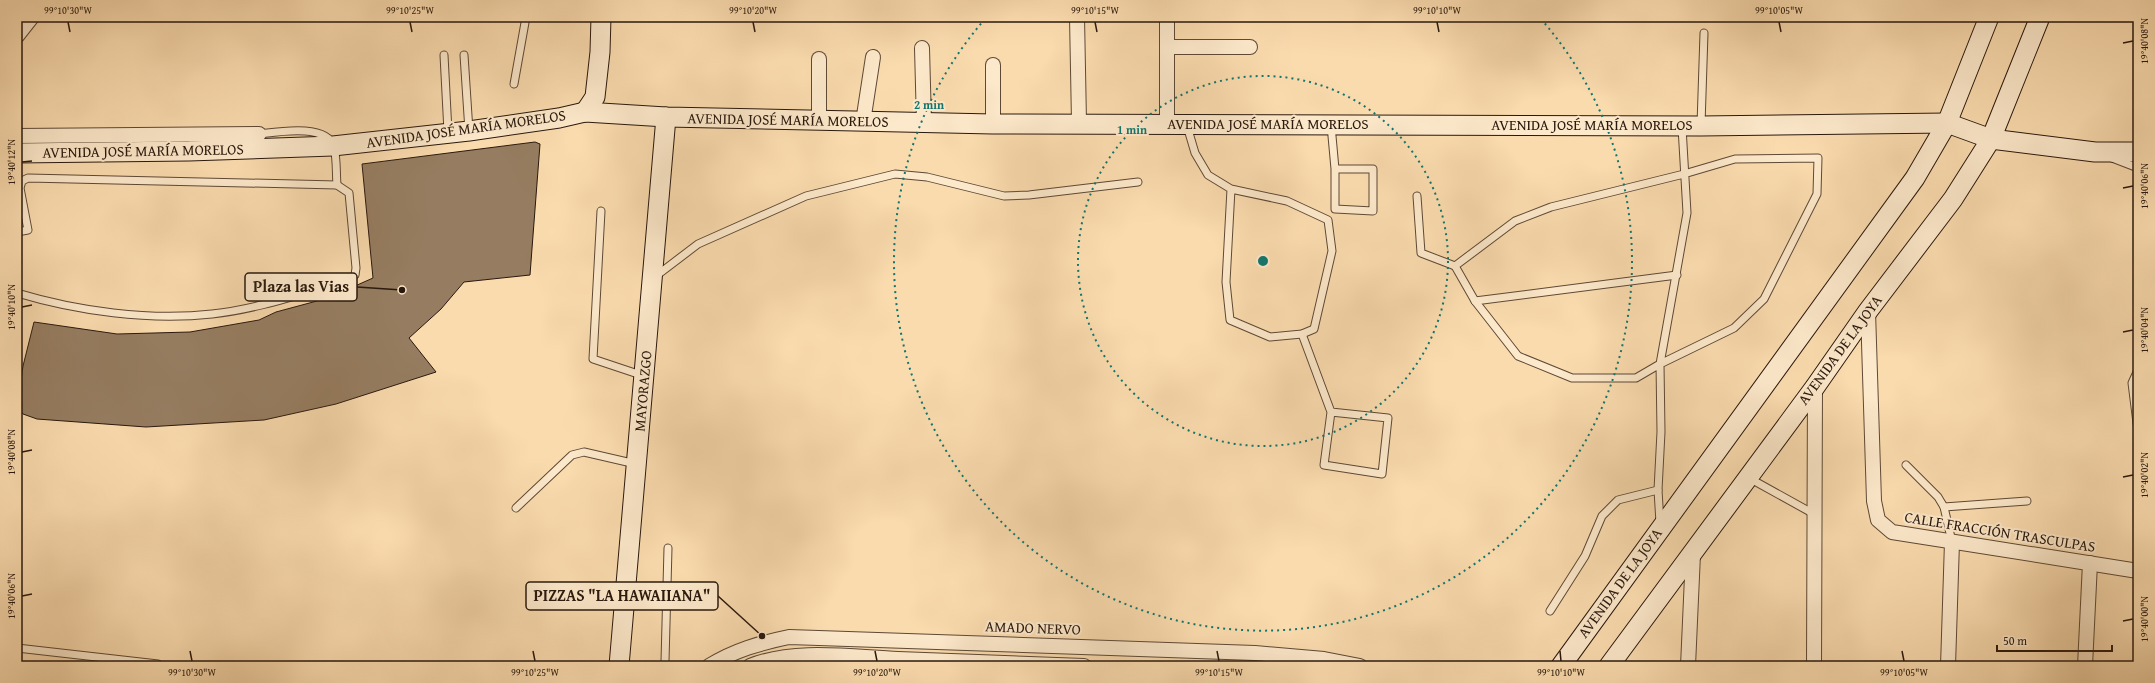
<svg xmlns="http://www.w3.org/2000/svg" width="2155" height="683" viewBox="0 0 2155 683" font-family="'Gentium Book Plus',serif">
  <rect width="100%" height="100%" fill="#fadbae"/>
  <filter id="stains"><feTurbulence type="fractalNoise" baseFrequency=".005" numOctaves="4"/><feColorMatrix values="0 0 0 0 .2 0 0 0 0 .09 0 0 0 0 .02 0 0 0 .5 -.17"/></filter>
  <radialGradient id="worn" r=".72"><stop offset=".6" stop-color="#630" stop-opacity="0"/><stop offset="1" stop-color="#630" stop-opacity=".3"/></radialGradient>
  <!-- building -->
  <polygon fill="#967d61" stroke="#29180d" points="535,142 540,144 530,275 464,282 441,309 409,338 436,372 336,404 264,420 146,427 37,419 23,414 19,409 19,394 23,366 34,322 117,334 190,332 259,320 276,312 328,298 373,278 362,164"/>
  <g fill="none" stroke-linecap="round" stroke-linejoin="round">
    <defs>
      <g id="service">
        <polyline points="444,55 448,132"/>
        <polyline points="464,55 469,131"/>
        <polyline points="514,84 526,17"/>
        <polyline points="1331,125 1335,169 1335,209 1373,211 1373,169 1335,169"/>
        <polyline points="1701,125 1704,33"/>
        <polyline points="1187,126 1195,153 1208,175 1231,189 1287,201 1328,220 1332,251 1314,329 1302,334 1270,337 1230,320 1226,282 1231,189"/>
        <path d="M259,134C277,132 327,123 334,147C337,159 336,173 337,185"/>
        <polyline points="2112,158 2138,168"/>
        <polyline points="1417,196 1421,253 1455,266"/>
        <polyline points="601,211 593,359 644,376"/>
        <path d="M17,232L28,230L20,188L22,181L28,178L337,185L349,193L356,268L355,275L347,281C303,293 258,309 212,314C149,321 77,311 17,293"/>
        <polyline points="656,276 698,244 806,196 895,174 927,177 1004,196 1029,195 1138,182"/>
        <polyline points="1475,301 1677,275"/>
        <polyline points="1302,334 1331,412 1388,418 1382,474 1324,465 1331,412"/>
        <polyline points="2138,370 2132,383 2138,431"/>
        <polyline points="1906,465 1938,497 1944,507 1952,542"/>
        <polyline points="1749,478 1814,514"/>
        <polyline points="1944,507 2027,501"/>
        <polyline points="516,508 572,455 584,452 636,464"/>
        <polyline points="1660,523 1658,490 1661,432 1660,364 1636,378 1572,378 1518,356 1475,301 1455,266 1515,221 1551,207 1684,174 1735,159 1818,158 1817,194 1764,299 1734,328 1660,364 1687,213 1682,127"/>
        <polyline points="1550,611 1585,556 1602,516 1618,500 1658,490"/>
        <polyline points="17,648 158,664"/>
        <polyline points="665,661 668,548"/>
      </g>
      <g id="minor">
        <polyline points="1077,17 1079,122"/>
        <polyline points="17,36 32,17"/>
        <polyline points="1167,47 1250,47"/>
        <polyline points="922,48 924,123"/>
        <polyline points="819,59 819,120"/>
        <polyline points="863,122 873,57"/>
        <polyline points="993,124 993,65"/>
        <polyline points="1167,124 1167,17"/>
        <polyline points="17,136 259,134"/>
        <polyline points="1868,311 1874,501 1878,520 1892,532 2138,571"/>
        <path d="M709,666C735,650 760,643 789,637L1255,653L1324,659L1360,666"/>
        <path d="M750,666C795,648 851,657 898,659C960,661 1022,664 1084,666"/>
        <polyline points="1688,666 1693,554"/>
        <polyline points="1814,666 1815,387"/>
        <polyline points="1948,666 1952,542"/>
        <polyline points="2085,666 2090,563"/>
      </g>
      <g id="secondary">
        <polyline points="585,112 595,97 600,52 601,17"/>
        <polyline points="17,153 189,151 333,146 469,131 559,118 585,112 666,117 993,124 1701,126 1947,123 1991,139 2095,152 2138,152"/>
        <polyline points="619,666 666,117"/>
        <polyline points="1561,666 1915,178 1947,123 1989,17"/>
        <polyline points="1609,666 1815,387 1868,311 1953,199 1991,139 2040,17"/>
      </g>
    </defs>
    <!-- service casing -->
    <use href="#service" stroke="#5d4935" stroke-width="9"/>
    <!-- minor casing -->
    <use href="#minor" stroke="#5d4935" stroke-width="16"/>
    <!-- secondary casing -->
    <use href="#secondary" stroke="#29180d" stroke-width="21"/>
    <!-- service -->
    <use href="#service" stroke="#fce8ca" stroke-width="7"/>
    <!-- minor -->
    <use href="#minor" stroke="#fce8ca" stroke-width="14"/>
    <!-- secondary -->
    <use href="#secondary" stroke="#fce8ca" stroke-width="19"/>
  </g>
  <!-- ticks -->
  <path fill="none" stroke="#29180d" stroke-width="1.5" d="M68,22L70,32M410,22L412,32M753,22L755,32M1095,22L1097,32M1437,22L1439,32M1779,22L1781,32M2123,43L2133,41M22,162L32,161M2123,188L2133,186M22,307L32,305M2123,332L2133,330M22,452L32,450M2123,477L2133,475M22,596L32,594M2123,621L2133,619M190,651L192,661M533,651L535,661M875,651L877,661M1217,651L1219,661M1560,651L1561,661M1902,651L1904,661"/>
  <!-- distance rings -->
  <g fill="none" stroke="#0f766e" stroke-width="2" stroke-dasharray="2 4">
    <circle cx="1263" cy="261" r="185"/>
    <path d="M1541 19A369 369 0 1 1 985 19"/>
  </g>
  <g text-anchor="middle" stroke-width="4" stroke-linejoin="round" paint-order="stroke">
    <!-- street labels -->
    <g font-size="15" fill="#29180d" stroke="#fce8ca">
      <text transform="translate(788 120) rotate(1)" y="5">AVENIDA JOSÉ MARÍA MORELOS</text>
      <text x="1268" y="129">AVENIDA JOSÉ MARÍA MORELOS</text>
      <text x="1592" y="130">AVENIDA JOSÉ MARÍA MORELOS</text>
      <text transform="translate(466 129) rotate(-8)" y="5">AVENIDA JOSÉ MARÍA MORELOS</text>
      <text transform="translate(143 151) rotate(-1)" y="5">AVENIDA JOSÉ MARÍA MORELOS</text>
      <text transform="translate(1840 350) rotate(-54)" y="5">AVENIDA DE LA JOYA</text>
      <text transform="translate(643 391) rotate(-85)" y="5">MAYORAZGO</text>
      <text transform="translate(2000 532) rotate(9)" y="5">CALLE FRACCIÓN TRASCULPAS</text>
      <text transform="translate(1620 583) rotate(-54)" y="5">AVENIDA DE LA JOYA</text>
      <text transform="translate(1033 628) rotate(2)" y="5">AMADO NERVO</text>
    </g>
  </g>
  <circle cx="1263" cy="261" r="6" fill="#0f766e" stroke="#fce8ca" stroke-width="2"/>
  <g font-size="12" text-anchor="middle" font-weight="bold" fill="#0f766e" stroke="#fce8ca" stroke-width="4" stroke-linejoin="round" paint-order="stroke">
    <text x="929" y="109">2 min</text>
    <text x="1132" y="134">1 min</text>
  </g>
  <!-- callouts -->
  <path fill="none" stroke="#29180d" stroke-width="1.5" d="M402 290L357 287M762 636L718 596"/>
  <g fill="#29180d" stroke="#fce8ca" stroke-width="1.5">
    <circle cx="402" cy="290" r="4"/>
    <circle cx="762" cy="636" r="4"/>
  </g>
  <g fill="#fce8ca" stroke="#29180d" stroke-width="1.5">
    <rect x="245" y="273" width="112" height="28" rx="4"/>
    <rect x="526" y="582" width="192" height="28" rx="4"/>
  </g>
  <g font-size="16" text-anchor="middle" font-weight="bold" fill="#29180d">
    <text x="301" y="292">Plaza las Vias</text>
    <text x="622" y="601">PIZZAS "LA HAWAIIANA"</text>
  </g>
  <!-- margin -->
  <rect width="2155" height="683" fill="none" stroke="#fadbae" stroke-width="44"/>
  <!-- scale -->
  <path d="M1997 645v6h115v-6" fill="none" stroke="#29180d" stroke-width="2"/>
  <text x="2003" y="645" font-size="12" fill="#29180d" stroke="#fce8ca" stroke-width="3" paint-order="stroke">50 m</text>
  <rect x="22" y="22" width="2111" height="639" fill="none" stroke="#29180d" stroke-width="1.5"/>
  <g font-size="10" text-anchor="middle" fill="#29180d">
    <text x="68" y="14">99°10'30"W</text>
    <text x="410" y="14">99°10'25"W</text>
    <text x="753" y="14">99°10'20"W</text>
    <text x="1095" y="14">99°10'15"W</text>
    <text x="1437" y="14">99°10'10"W</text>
    <text x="1779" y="14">99°10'05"W</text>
    <text transform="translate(2144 41) rotate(-90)" y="4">19°40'08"N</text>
    <text transform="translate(11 162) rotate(-90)" y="4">19°40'12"N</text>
    <text transform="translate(2144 186) rotate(-90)" y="4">19°40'06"N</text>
    <text transform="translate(11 307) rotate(-90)" y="4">19°40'10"N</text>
    <text transform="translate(2144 330) rotate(-90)" y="4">19°40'04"N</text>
    <text transform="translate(11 452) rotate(-90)" y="4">19°40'08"N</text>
    <text transform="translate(2144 475) rotate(-90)" y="4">19°40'02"N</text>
    <text transform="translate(11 596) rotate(-90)" y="4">19°40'06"N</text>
    <text transform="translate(2144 619) rotate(-90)" y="4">19°40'00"N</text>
    <text x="192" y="676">99°10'30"W</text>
    <text x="535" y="676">99°10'25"W</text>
    <text x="877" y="676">99°10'20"W</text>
    <text x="1219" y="676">99°10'15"W</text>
    <text x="1561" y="676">99°10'10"W</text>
    <text x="1904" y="676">99°10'05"W</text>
  </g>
  <rect width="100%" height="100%" filter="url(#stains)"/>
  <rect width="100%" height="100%" fill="url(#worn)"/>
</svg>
